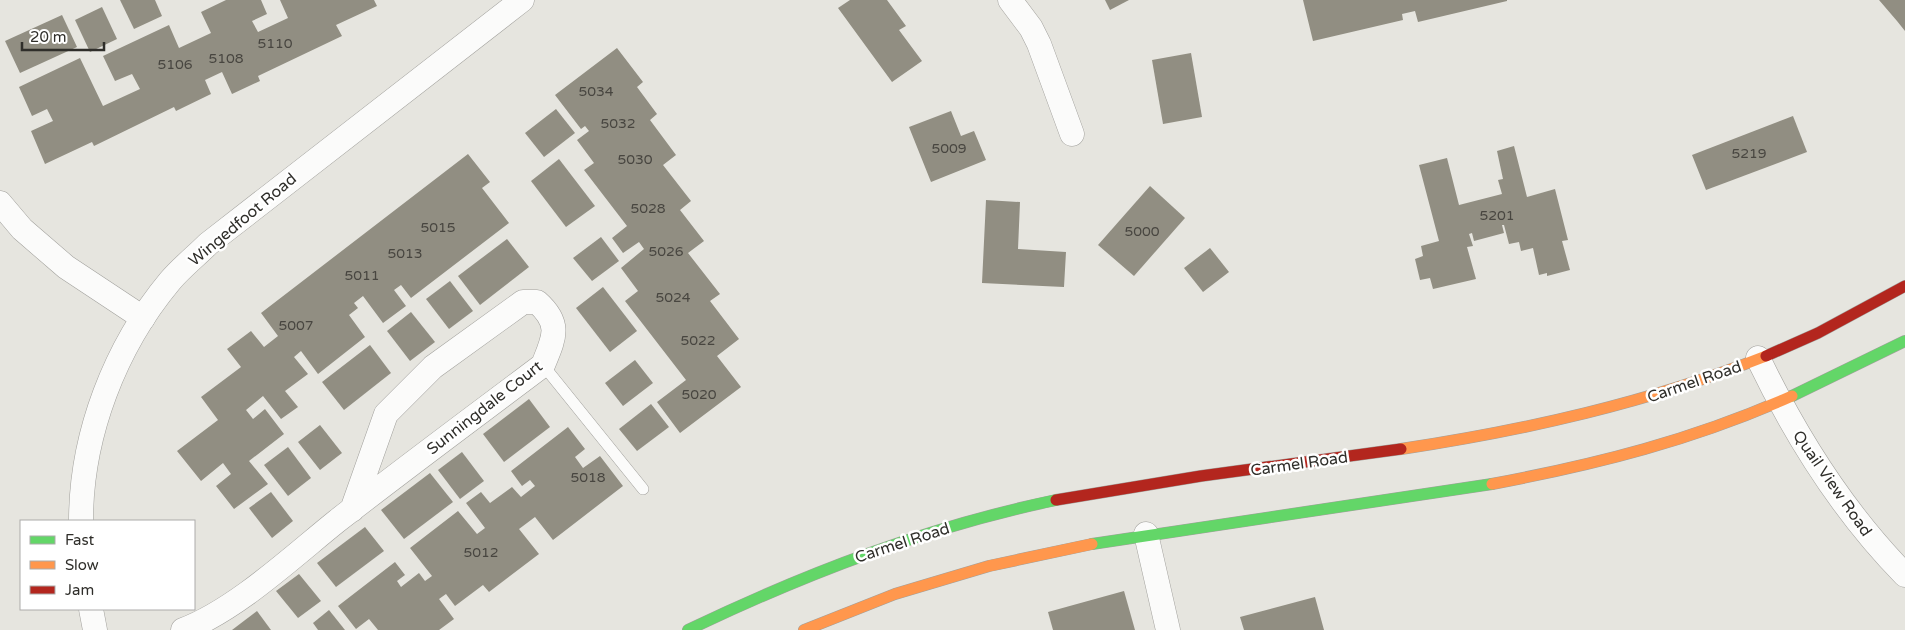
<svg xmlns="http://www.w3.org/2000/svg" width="1905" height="630" viewBox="0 0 1905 630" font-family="'Varela Round',sans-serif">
  <rect width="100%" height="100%" fill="#e6e5df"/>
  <!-- building -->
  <g fill="#918e82">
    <polygon points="120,0 155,0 162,16 134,29"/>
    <polygon points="226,0 261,0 267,14 252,21 258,32 288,18 280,0 374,0 377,6 336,25 342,36 258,76 260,81 232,94 222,72 205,80 211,94 176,111 174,107 94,146 92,142 45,164 31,131 53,121 47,109 32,116 19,87 80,58 103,106 140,89 132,74 115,81 103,56 169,25 179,48 211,33 201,12"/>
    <polygon points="850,0 887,0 906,26 899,30 922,61 892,82 838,8"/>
    <polygon points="1105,0 1129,0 1110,10"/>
    <polygon points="1303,0 1507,0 1507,1 1418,22 1415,11 1402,14 1403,20 1313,41"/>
    <polygon points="1879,0 1905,0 1905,31 1897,21"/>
    <polygon points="102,7 117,39 90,52 75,20"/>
    <polygon points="62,15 77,47 20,73 5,41"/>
    <polygon points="617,48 643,82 637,87 657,114 650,120 676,155 663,165 691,201 680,210 704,241 688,253 720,294 710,301 739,339 717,356 741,387 680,433 657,402 686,380 625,301 638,291 621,268 644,249 639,242 623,253 612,238 627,226 584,170 594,163 577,140 589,131 585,126 581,129 555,95"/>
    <polygon points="1191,53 1202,117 1163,124 1152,60"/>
    <polygon points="556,109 575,133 544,157 525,133"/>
    <polygon points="951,111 961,136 974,131 986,160 931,182 909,127"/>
    <polygon points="1793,116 1807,152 1706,190 1692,155"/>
    <polygon points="1514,146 1527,197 1555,189 1568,240 1562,241 1570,270 1547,276 1547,273 1539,275 1533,248 1521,251 1519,242 1509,244 1504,225 1502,225 1504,233 1474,241 1472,233 1469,234 1473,246 1467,247 1476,279 1433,289 1430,278 1420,280 1415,259 1423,256 1421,246 1439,241 1419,165 1447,158 1459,205 1502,194 1498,180 1503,179 1497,151"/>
    <polygon points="468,154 490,182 482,188 509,223 411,298 401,285 394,290 406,306 383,323 363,296 354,303 358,308 349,315 365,337 318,374 301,351 294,357 308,374 285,391 298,407 281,419 263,396 246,410 253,419 265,409 284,434 249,461 268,484 234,509 216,486 231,474 223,463 201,481 177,451 218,420 201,397 241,367 227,349 251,331 264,347 278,336 261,313"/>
    <polygon points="559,159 595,206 566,227 531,181"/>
    <polygon points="1150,186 1185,218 1134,276 1098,245"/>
    <polygon points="986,200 1020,202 1018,249 1066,252 1064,287 982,283"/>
    <polygon points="601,237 619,261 592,281 573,258"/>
    <polygon points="507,239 529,267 480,305 458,276"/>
    <polygon points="1210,248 1229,272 1203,292 1184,268"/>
    <polygon points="450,281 473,311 449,329 426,299"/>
    <polygon points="603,287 637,331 610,352 576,308"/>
    <polygon points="411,312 435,342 410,361 387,331"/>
    <polygon points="370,345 391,373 344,410 322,382"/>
    <polygon points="635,360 653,383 623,406 605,383"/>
    <polygon points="529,399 550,427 504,462 483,434"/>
    <polygon points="651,404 669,427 637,451 619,429"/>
    <polygon points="320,425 342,453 320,470 298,442"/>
    <polygon points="568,427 585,449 575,457 583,468 600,456 623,486 553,540 535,517 519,529 539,554 489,592 483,585 455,606 446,594 439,599 454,619 439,630 378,630 369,619 356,629 338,606 395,562 405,575 397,581 401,587 419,573 425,581 432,576 410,548 458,511 477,534 485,528 466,503 481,492 490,503 512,487 521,497 535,486 530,480 522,486 511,471"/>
    <polygon points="288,447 311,478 288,496 264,465"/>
    <polygon points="462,452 484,481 460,499 438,470"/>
    <polygon points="430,473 453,502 404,539 381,510"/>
    <polygon points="271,492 293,521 272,538 249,508"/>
    <polygon points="365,527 384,551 336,587 317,563"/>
    <polygon points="299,574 321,601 298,618 276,591"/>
    <polygon points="1124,591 1135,630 1053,630 1048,612"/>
    <polygon points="1315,597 1324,630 1244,630 1240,617"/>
    <polygon points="329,610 345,630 318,630 313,623"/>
    <polygon points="257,611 271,630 232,630"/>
  </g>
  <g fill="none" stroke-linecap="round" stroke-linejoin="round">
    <defs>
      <polyline id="lane" points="543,365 643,489"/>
      <g id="street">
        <polyline points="1010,0 1031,28 1039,44 1072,134"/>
        <polyline points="0,203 22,229 66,267 143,318"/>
        <path d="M1758,358C1796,437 1843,512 1905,575"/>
        <path d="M81,521C81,435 115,347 170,281C181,268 196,256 208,244L522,0"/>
        <polyline points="1146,534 1168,630"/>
        <polyline points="91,609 95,630"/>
        <path d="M183,630C236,610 292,557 337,521C405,468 474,417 543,365C554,338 562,324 537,302H523L433,367L386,414L352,510"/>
      </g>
      <g id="fast">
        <polyline points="1792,396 1905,341"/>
        <polyline points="1092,544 1492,484"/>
        <path d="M688,630C807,573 927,527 1056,500"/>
      </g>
      <g id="slow">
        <path d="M1401,449C1526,430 1647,403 1766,356"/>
        <path d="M1492,484C1598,464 1693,440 1792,396"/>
        <polyline points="804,630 895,594 989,566 1092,544"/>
      </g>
      <g id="jam">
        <polyline points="1766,356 1818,333 1905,286"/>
        <polyline points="1056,500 1201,476 1401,449"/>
      </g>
    </defs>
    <!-- lane casing -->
    <use href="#lane" stroke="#a1a09c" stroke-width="12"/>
    <!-- street casing -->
    <use href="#street" stroke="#a1a09c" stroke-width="25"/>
    <!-- fast casing -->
    <use href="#fast" stroke="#a1a09c" stroke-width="12"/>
    <!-- slow casing -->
    <use href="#slow" stroke="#a1a09c" stroke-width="12"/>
    <!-- jam casing -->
    <use href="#jam" stroke="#a1a09c" stroke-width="12"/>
    <!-- lane -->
    <use href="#lane" stroke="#fbfbfa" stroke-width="11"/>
    <!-- street -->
    <use href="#street" stroke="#fbfbfa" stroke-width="24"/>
    <!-- fast -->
    <use href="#fast" stroke="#63d668" stroke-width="11"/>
    <!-- slow -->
    <use href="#slow" stroke="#ff974d" stroke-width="11"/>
    <!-- jam -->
    <use href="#jam" stroke="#b3261e" stroke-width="11"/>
  </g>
  <g text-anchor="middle" stroke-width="5" stroke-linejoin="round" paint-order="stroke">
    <!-- number labels -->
    <g font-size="14" fill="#484640">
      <text x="275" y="48">5110</text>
      <text x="226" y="63">5108</text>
      <text x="175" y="69">5106</text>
      <text x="596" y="96">5034</text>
      <text x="618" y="128">5032</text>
      <text x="949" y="153">5009</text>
      <text x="1749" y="158">5219</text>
      <text x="635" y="164">5030</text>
      <text x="648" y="213">5028</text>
      <text x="1497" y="220">5201</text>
      <text x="438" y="232">5015</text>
      <text x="1142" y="236">5000</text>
      <text x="666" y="256">5026</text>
      <text x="405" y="258">5013</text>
      <text x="362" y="280">5011</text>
      <text x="673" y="302">5024</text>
      <text x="296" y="330">5007</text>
      <text x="698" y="345">5022</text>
      <text x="699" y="399">5020</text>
      <text x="588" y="482">5018</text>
      <text x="481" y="557">5012</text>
    </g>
    <!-- street labels -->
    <g font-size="16" fill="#2f2e2a" stroke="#fff">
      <text transform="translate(242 219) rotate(-40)" y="6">Wingedfoot Road</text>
      <text transform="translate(1694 381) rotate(-19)" y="6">Carmel Road</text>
      <text transform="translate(484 407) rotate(-38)" y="6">Sunningdale Court</text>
      <text transform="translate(1299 463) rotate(-8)" y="6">Carmel Road</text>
      <text transform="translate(1833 483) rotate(55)" y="6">Quail View Road</text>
      <text transform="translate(902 542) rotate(-18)" y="6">Carmel Road</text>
    </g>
  </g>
  <!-- legend -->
  <rect x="20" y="520" width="175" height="90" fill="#ffffff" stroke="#acabaa"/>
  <rect x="30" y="536" width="25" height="8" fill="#63d668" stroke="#acabaa"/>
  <text x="65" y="545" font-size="15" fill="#2f2e2a">Fast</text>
  <rect x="30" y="561" width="25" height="8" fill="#ff974d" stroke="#acabaa"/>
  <text x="65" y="570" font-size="15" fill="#2f2e2a">Slow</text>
  <rect x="30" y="586" width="25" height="8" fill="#b3261e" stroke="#acabaa"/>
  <text x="65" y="595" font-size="15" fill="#2f2e2a">Jam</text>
  <!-- scale -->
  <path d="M22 42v8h82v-8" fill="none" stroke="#2f2e2a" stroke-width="2.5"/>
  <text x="30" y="42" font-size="15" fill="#2f2e2a" stroke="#ffffff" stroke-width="4" paint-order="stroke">20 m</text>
</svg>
